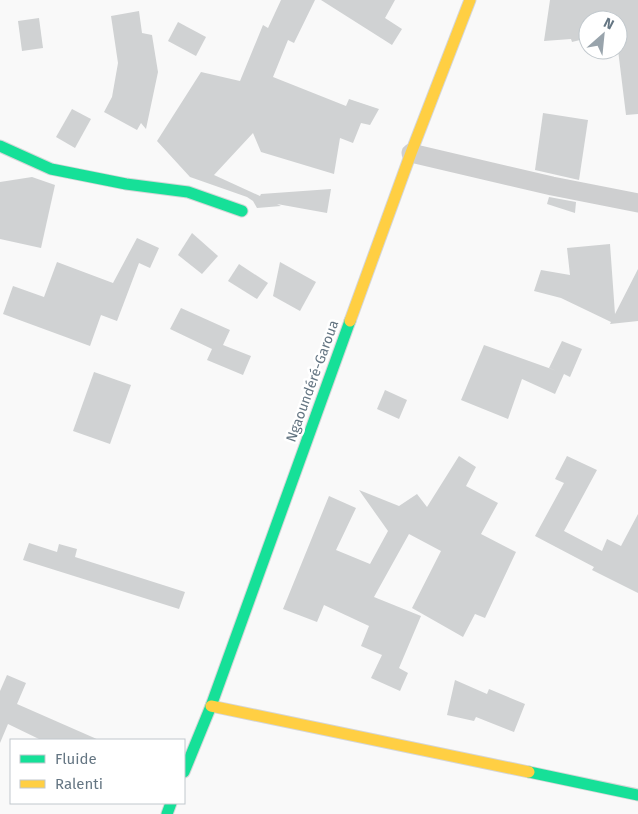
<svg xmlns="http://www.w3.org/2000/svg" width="638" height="814" viewBox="0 0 638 814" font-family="'Fira Sans',sans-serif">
  <rect width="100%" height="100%" fill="#f9f9f9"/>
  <!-- building -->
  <g fill="#d0d2d3">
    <polygon points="281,0 315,0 294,43 288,40 273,77 346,106 349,99 379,109 370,125 361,123 353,143 340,138 334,174 261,152 253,133 214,175 260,196 261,194 331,189 327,213 277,204 281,206 257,208 253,201 247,197 190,177 157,141 201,72 240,81 263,25 268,28"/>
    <polygon points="321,0 395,0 385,18 402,29 392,45"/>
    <polygon points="550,0 638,0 638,114 626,115 618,50 618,20 588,20 588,38 572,42 571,39 544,41"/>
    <polygon points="139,11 142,33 152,35 158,72 146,129 141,123 137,130 104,112 112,97 118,63 111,16"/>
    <polygon points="39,18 43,48 22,51 18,21"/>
    <polygon points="178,22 206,37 196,56 168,41"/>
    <polygon points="72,109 91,119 75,148 56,137"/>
    <polygon points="543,113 588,120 579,180 535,170"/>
    <polygon points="32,177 55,185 41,248 0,239 0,182"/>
    <polygon points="549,197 576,202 575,213 547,204"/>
    <polygon points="192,233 218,256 202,274 178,255"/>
    <polygon points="137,238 159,248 150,268 139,263 117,321 101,315 90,346 3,314 13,286 44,297 57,262 113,283"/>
    <polygon points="610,244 615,314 638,269 638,321 610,324 611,322 561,298 534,291 541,270 570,275 567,248"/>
    <polygon points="280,262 316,282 300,311 273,296"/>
    <polygon points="239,264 268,283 257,299 228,281"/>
    <polygon points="181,308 230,330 223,345 251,356 243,375 207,360 212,349 170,329"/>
    <polygon points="562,341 582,349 570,377 564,374 555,394 522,379 508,419 461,400 484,345 557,371 549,368"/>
    <polygon points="94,372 131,385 110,444 73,431"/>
    <polygon points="385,390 407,400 399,419 377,409"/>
    <polygon points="459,456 476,467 466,486 498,503 481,534 516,552 485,618 475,614 463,637 412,608 441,551 409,534 374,597 421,616 399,668 408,673 400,691 371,678 382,655 361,646 369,626 324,605 317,622 283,609 329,496 356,508 336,550 370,564 388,531 359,490 399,506 417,494 427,507"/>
    <polygon points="567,456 597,470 564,531 602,551 607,539 621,546 638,514 638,593 592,570 594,567 535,536 564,483 555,479"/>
    <polygon points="29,543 57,552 59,544 77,549 75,557 185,592 179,609 23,560"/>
    <polygon points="7,675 26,683 17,704 99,740 41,740 8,724 0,743 0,691"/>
    <polygon points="455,680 487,694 489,689 525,704 514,732 476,717 474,721 447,715"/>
  </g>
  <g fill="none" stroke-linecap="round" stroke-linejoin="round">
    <defs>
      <g id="fast">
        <polyline points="0,146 51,169 126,184 188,192 242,211"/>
        <polyline points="184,772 211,706 350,321"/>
        <polyline points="529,772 638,795"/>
        <polyline points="167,814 171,803"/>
      </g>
      <g id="slow">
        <polyline points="350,321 411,153 470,0"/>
        <polyline points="211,706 529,772"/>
      </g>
    </defs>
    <!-- fast casing -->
    <use href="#fast" stroke="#d5d6d7" stroke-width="13"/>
    <!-- slow casing -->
    <use href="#slow" stroke="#d5d6d7" stroke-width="13"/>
    <!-- street -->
    <polyline stroke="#cecfd0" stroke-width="19" points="411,153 552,186 638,203"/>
    <!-- fast -->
    <use href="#fast" stroke="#16e098" stroke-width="11"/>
    <!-- slow -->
    <use href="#slow" stroke="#ffcf43" stroke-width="11"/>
  </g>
  <g text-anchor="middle" stroke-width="5" stroke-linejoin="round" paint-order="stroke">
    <!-- street labels -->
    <g font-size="14" fill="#657683" stroke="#fff">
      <text transform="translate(312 381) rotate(-70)" y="5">Ngaoundéré-Garoua</text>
    </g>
  </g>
  <!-- legend -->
  <rect x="10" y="739" width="175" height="65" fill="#ffffff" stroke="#c1c8cd"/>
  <rect x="20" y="755" width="25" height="8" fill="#16e098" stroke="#c1c8cd"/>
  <text x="55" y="764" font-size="15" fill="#657683">Fluide</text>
  <rect x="20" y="780" width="25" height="8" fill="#ffcf43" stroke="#c1c8cd"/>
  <text x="55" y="789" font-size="15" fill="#657683">Ralenti</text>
  <!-- north arrow -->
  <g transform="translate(603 35) rotate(27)"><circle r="24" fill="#ffffff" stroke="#c1c8cd"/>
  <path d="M0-4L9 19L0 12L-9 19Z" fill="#99a4ac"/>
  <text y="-8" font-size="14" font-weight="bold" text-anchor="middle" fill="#657683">N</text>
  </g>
</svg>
